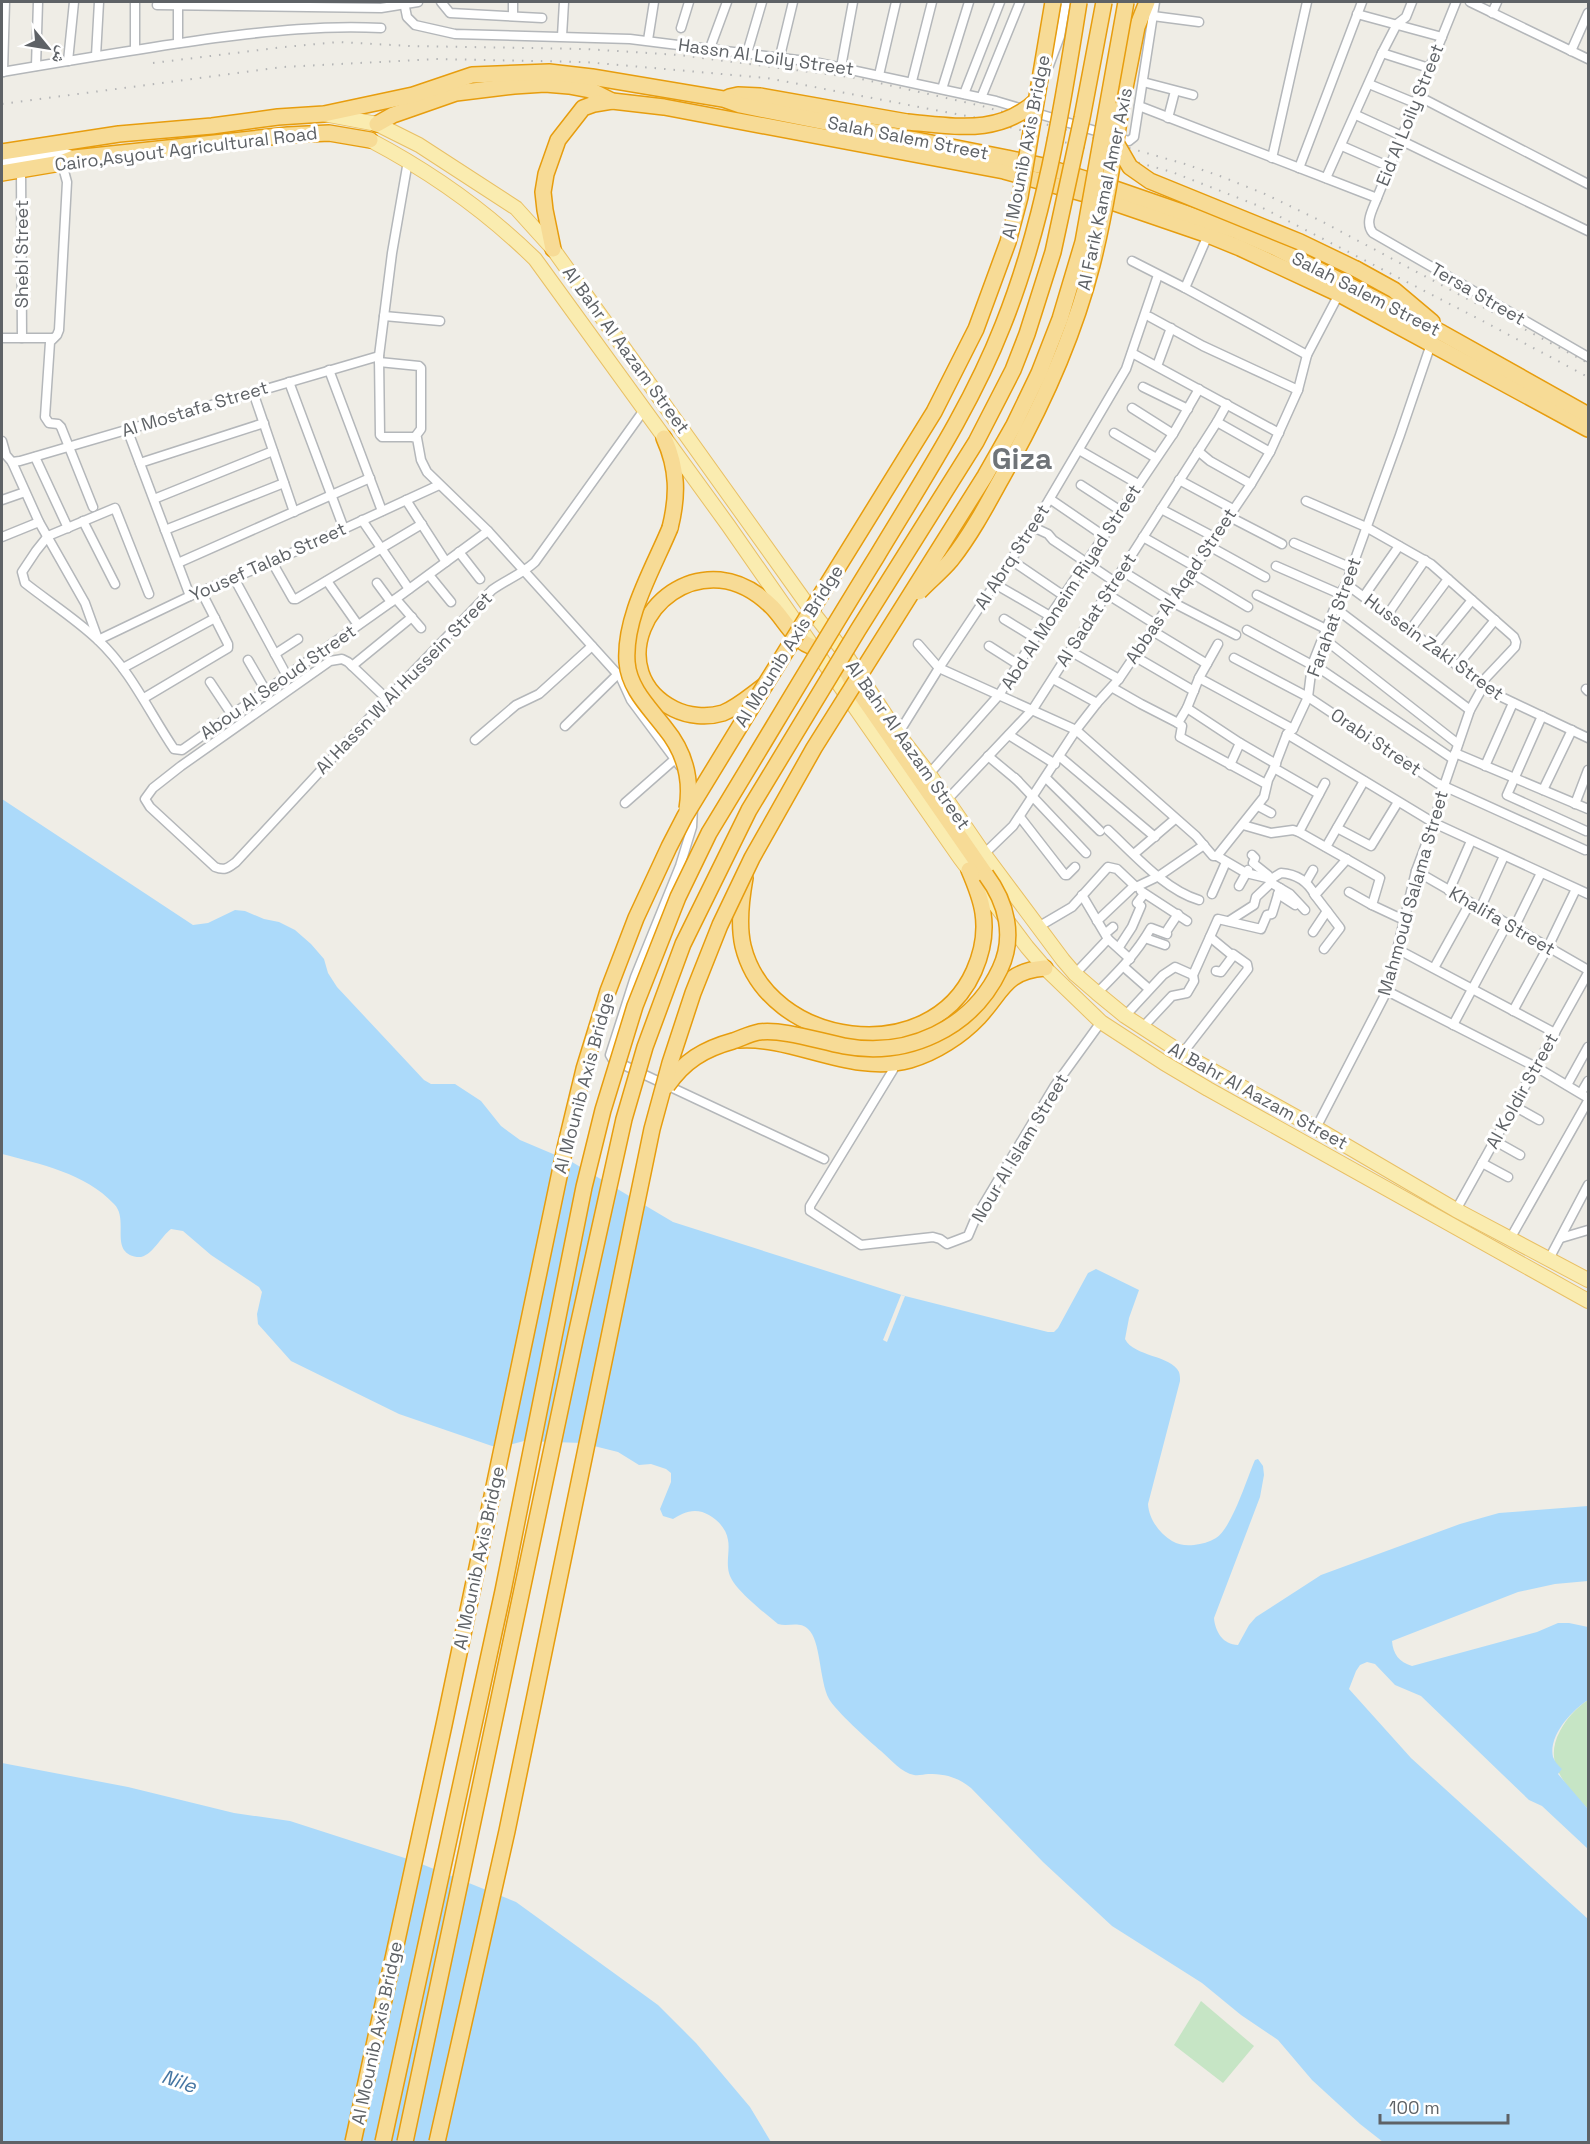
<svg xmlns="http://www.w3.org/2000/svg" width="1590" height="2144" viewBox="0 0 1590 2144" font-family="'Space Grotesk','Noto Naskh Arabic',sans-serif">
  <rect width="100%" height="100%" fill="#efede6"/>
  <!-- green -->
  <g fill="#c6e5c5">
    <path d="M1588,1700V1809C1567,1786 1542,1764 1560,1731C1567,1718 1576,1708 1588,1700Z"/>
    <polygon points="1201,2001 1254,2046 1223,2083 1174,2045"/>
  </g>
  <!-- water -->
  <g fill="#acdafa">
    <path d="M2,799L193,925L208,923L235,910L245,911L264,919L279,922L295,930L311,944L324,959L328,973L337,987L424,1080L431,1084H455L481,1101L501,1126L520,1140L572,1162L673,1222L905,1296L1048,1332H1054L1058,1328L1088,1273L1096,1269L1139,1290L1129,1318L1125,1339C1134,1357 1171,1355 1179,1372C1180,1375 1180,1378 1180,1381L1148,1504C1149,1519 1159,1533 1172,1541C1179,1545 1186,1546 1194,1545C1202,1544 1209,1542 1216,1538C1232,1528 1247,1478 1255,1460L1258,1459L1263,1466L1264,1475L1260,1497L1214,1618C1215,1631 1223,1645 1238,1645L1249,1625L1256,1617L1321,1575L1460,1524L1499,1513L1588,1506V1581L1555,1584L1518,1592L1392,1641C1393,1654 1399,1662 1412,1666L1537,1632L1558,1623H1569L1588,1627V1700C1572,1710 1548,1736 1553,1757C1555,1762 1558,1765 1562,1769L1558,1774L1588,1809V1849L1542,1806L1529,1800L1421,1696L1395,1685L1375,1664L1367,1662L1360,1665L1356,1671L1349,1689L1411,1758L1588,1919V2142H1383L1360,2124L1312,2080L1278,2040L1241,2015L1202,1983L1112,1926L1043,1862L971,1788C957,1777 946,1774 928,1774C924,1774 919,1776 914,1775C902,1773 890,1759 881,1751C869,1741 835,1710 829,1699C819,1680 821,1640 808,1629C800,1621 788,1627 778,1624C765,1613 733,1589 729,1573C726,1562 730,1550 728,1540C726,1525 709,1511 695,1511C686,1511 680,1515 673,1519L663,1516L660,1509L671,1482V1473L666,1469L651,1464L639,1465L618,1452L582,1443L524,1441L502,1447L492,1446L399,1414L291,1361L258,1324L257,1314L262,1292L259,1287L211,1255L183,1231L171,1229C161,1236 151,1259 137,1257C108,1252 130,1220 114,1204C85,1173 40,1164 2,1154Z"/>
    <polygon points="2,1763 128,1787 234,1813 290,1821 414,1861 516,1902 658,2005 696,2043 750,2107 771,2142 2,2142"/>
  </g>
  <!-- pier -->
  <polygon fill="#efede6" points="901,1295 905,1296 887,1342 883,1340"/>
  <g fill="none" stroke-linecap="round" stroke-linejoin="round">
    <defs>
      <g id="street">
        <polyline points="135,2 135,49"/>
        <polyline points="178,2 178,43"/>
        <polyline points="404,2 407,17 415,25 455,34 630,39 814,62 996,101 1129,141 1134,137 1155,2"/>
        <polyline points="441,2 450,13 542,18"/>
        <path d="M1456,2L1377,198C1373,209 1364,223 1373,233L1588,357"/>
        <polyline points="1470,2 1588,59"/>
        <polyline points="157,5 381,8 418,2"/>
        <polyline points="1492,13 1497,2"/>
        <polyline points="1357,14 1442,37"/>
        <polyline points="513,16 513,2"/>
        <polyline points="1153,16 1199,22"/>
        <polyline points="681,28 689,2"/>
        <polyline points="562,36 564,2"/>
        <polyline points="648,40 654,2"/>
        <polyline points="710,48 727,2"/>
        <polyline points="1571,51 1588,13"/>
        <polyline points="747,53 762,2"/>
        <polyline points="1382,53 1429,68"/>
        <polyline points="96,56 99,2"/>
        <polyline points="780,56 793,2"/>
        <polyline points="68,61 74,2"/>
        <polyline points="36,66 38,2"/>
        <polyline points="841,67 853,2"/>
        <path d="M2,72C73,60 144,48 215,38C270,31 325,25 381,28"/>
        <polyline points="3,72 5,2"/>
        <polyline points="879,75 896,2"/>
        <polyline points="1045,76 1060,36 1066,2"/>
        <polyline points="912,81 932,2"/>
        <polyline points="1143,82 1193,95"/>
        <polyline points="1369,84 1415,103"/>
        <polyline points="942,89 969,2"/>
        <polyline points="964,94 1000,2"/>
        <polyline points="1418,96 1588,184"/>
        <polyline points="981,98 1020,2"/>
        <polyline points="1139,106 1377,198"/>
        <polyline points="1356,115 1402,136"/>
        <polyline points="1168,118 1175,91"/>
        <polyline points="1400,140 1588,231"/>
        <polyline points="1342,146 1390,167"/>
        <polyline points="1272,158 1307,2"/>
        <polyline points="61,160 67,182 59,330 57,335 50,342 45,417 49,423 58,424 61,427 93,507"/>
        <polyline points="408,161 392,253 379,356 380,435 382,437 412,437 417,438 421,460 427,472 488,531 621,678 631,700 680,766"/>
        <polyline points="1299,168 1362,2"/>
        <polyline points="21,170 22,338"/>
        <polyline points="1326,178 1382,53 1397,24 1406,17 1412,2"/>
        <polyline points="1132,261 1185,288 1307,355"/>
        <polyline points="1185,288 1208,235"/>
        <polyline points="384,316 440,321"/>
        <polyline points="1150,317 1203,346 1298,390"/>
        <polyline points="2,338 53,338"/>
        <polyline points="1132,353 1279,433"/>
        <polyline points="379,362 419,366 421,368 421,429 415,437"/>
        <polyline points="1157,366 1171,328"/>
        <polyline points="329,370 382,511"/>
        <polyline points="289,382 344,529"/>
        <polyline points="1143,387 1188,409"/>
        <polyline points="253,392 294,512"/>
        <polyline points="1132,408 1173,434"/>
        <polyline points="1217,422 1270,452"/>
        <polyline points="127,429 190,596"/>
        <polyline points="1114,433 1156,458"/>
        <polyline points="2,441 6,455 12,462 39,522 85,603 98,639"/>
        <polyline points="1079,450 1138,484"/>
        <polyline points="1198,451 1210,461 1251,484"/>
        <polyline points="35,457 68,528"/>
        <polyline points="12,462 20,461 379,356"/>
        <polyline points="140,463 264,423"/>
        <polyline points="1179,480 1233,509"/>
        <polyline points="1081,485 1121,511"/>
        <polyline points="154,499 273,451"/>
        <polyline points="1050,499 1104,536"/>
        <polyline points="2,500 25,492"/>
        <polyline points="406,500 446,562"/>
        <polyline points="1306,501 1366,527 1431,564 1514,637 1516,642 1515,647 1481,683"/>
        <polyline points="1161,509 1216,538"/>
        <polyline points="1228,516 1282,544"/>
        <polyline points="362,520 409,589"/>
        <polyline points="83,521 115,584"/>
        <polyline points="1033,527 1048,534 1053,540 1115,582"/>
        <polyline points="165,530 284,483"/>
        <polyline points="2,537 39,522"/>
        <polyline points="1143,537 1194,566"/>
        <polyline points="1294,543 1347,566 1352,565"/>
        <polyline points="1209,546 1265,577"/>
        <polyline points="459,552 480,579"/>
        <polyline points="1011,560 1064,596"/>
        <polyline points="272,562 293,599 296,599 422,524"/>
        <polyline points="178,563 370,478"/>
        <polyline points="1276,566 1340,594"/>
        <polyline points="1122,571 1172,602 1236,635"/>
        <polyline points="1190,572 1248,607"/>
        <polyline points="429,575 451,602"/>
        <polyline points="234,578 287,676"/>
        <polyline points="327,581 358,625"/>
        <polyline points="377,583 391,602"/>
        <polyline points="995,584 1050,616"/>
        <polyline points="1346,584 1484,685 1489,691 1588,738"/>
        <path d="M149,594L115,508L48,536L36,551L22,572L25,583C49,602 76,619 98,640C131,671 149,712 174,749L182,750L401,595L488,531"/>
        <polyline points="1107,594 1155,624"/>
        <polyline points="1257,595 1326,629"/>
        <polyline points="1364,596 1399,546"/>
        <polyline points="396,599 421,628"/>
        <polyline points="1335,608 1470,710"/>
        <polyline points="1388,614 1425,560"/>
        <polyline points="1004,619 1035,638"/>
        <polyline points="1151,630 1207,664"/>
        <polyline points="1247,630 1312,665"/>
        <polyline points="1410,630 1448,579"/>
        <polyline points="1323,638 1458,744"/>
        <polyline points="98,640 190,596 272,562 439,485"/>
        <polyline points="918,644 939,668 1076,730 1196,836 1213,856 1217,856 1264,797 1268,780 1274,768 1287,734 1293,729 1308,697 1312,665 1340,594 1346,584 1400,435 1431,344"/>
        <polyline points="989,646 1019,665"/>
        <polyline points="1433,648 1472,600"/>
        <polyline points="1070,651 1119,679"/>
        <polyline points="275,654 298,639"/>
        <polyline points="1134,656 1194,691"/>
        <polyline points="1234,658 1308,697 1437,783 1585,850"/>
        <polyline points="248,660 266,691"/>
        <polyline points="1313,664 1453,759"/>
        <polyline points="352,666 412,617"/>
        <polyline points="1457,666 1495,620"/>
        <polyline points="123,668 215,618"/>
        <polyline points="1199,678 1293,729"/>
        <polyline points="1053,679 1097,703"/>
        <polyline points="210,682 232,715"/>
        <polyline points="1113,688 1141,704 1178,723"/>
        <polyline points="1586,689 1588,691"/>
        <polyline points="144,698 228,648 228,644 201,591"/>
        <path d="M387,699L348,662L342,659L330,661L181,766L153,788L145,799L150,807L215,867C225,871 228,868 236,862L387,699L492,590C506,580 522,574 535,562L644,410"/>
        <polyline points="1187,708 1240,743 1230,765"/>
        <polyline points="1542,716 1507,795 1586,831"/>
        <polyline points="1178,723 1182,726 1180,737 1266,784"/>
        <polyline points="1178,723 1187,708 1199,678 1218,644"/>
        <polyline points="565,726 618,674"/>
        <polyline points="898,734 939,668 1033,527 1126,369 1158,275"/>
        <polyline points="1287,734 1434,823 1588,894"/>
        <polyline points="1009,735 1055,764"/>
        <polyline points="475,740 516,705 539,694 592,646"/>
        <polyline points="1240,743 1276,764"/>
        <polyline points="1455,753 1588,809"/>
        <polyline points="988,756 1018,781"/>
        <polyline points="1059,756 1155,837"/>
        <polyline points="1485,766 1513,703"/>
        <polyline points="1274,768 1319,794"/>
        <polyline points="929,774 999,695 1035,638 1173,434 1199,389"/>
        <polyline points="1015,778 1086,853"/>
        <polyline points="1046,778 1100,831"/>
        <polyline points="1543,790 1572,730"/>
        <polyline points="946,801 1033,709 1217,422 1227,404"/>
        <polyline points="625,803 675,759"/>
        <polyline points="1575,804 1588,770"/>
        <polyline points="1258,806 1271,813"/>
        <polyline points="693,807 692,827 680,866 635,977 610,1055 613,1060 824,1159"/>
        <polyline points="1020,817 1065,875 1067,875 1075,867"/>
        <polyline points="1243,825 1271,833 1293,830 1299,832 1380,878 1372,905 1404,920"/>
        <polyline points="1337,828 1371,846 1398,802"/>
        <path d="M1108,830C1134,854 1165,890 1199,900"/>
        <polyline points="1299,832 1325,783"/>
        <polyline points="1326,847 1364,781"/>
        <polyline points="984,854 1013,826 1076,730 1097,703 1119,679 1251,484 1270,452 1298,390 1307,355 1339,294"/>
        <polyline points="1134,854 1175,819"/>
        <polyline points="1252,855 1255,858 1253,863 1268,875 1273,884 1290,894 1305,910"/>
        <path d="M1217,856L1246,873L1271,879L1281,873C1297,874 1308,882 1315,895L1347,859"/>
        <polyline points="1416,871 1588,970"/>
        <polyline points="1306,882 1313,870"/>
        <polyline points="1239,886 1248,870"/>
        <polyline points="1141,891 1187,921"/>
        <polyline points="1449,891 1471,841"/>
        <polyline points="1349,892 1372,905"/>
        <polyline points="1212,894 1226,862"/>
        <polyline points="1278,894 1295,905"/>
        <polyline points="1314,894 1340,928 1324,949"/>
        <polyline points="1082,895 1108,939 1130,959"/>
        <polyline points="1480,909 1504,856"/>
        <polyline points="1097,921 1134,886"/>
        <polyline points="1229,921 1254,905 1256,897 1272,882"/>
        <polyline points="1038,927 1072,907 1108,867 1117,869 1136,887 1159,876 1204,845"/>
        <polyline points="1514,928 1541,873"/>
        <polyline points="1168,929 1178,914"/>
        <polyline points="1313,932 1327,911"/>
        <polyline points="1106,933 1113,927"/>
        <polyline points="1210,937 1233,956 1221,972 1216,971"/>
        <polyline points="1145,938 1165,945"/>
        <polyline points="1119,947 1132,927 1141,906 1137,903 1144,894"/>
        <polyline points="1397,949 1555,1033"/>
        <polyline points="1124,967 1149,989"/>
        <polyline points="1434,968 1470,903"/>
        <polyline points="1075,974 1108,939"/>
        <polyline points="1387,991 1536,1067 1588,1098"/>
        <path d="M1097,993C1118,972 1136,954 1151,928L1167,934"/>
        <polyline points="1513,1011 1548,947 1576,889"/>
        <polyline points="1125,1016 1163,975 1175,967 1193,975"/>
        <polyline points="1453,1025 1507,924"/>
        <polyline points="1142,1028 1172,996 1187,993 1194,981 1193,975 1218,919 1261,929 1267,915 1272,914 1280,888"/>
        <polyline points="1182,1054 1248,969 1247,964 1233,954"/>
        <polyline points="893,1070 810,1206 810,1211 861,1245 933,1237 940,1239 947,1244 968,1236 976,1217 1054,1087 1101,1022"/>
        <polyline points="1567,1085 1588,1047"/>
        <polyline points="1581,1093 1588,1081"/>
        <polyline points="1514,1106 1539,1120"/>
        <polyline points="1316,1128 1387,991 1416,871 1434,823 1444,786 1470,710 1484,685"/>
        <polyline points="1495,1141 1520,1155"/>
        <polyline points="1482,1163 1508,1177"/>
        <polyline points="1456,1210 1588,973"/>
        <polyline points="1561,1238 1588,1230"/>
        <polyline points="1510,1239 1588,1101"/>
        <polyline points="1549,1259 1588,1185"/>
      </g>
      <polyline id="secondary" points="2,160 60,153 74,158"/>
      <g id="primary">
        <polyline points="324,114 377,124 419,145 516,208 553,249 814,614 844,652 898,734 929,774 984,854 1063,960 1075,974 1097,993 1125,1016 1188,1057 1316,1128 1456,1210 1588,1280"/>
        <path d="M370,140C431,172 486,211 535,259L728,525L960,858L1027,947L1045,968L1101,1022L1164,1063L1208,1089L1588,1301"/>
      </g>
      <g id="highway">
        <polyline points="729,97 738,95 760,96 907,122"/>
        <polyline points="1121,108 1137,27 1147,2"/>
        <polyline points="377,124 393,115 456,93 514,86 545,84 569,86 590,90 612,101 664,107 1004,171 1103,199 1208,235 1240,248 1339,294 1588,429"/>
        <polyline points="2,152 119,134 212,126 278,117 324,114 413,95 472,75 549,72 592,77 723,99 740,105 1007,158 1043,166 1098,183 1237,231 1274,247 1442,333 1588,415"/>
        <polyline points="2,173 61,163 74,158 288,135 329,133 370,140"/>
        <polyline points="553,249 545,210 543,192 546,174 558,140 583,108 594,104 612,101"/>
        <polyline points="1356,269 1394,290 1432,322"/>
        <path d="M664,438C678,469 678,496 670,528"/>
        <polyline points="844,652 845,668 851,680 986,875"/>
        <path d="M765,685C751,695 738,707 723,713C707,718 688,716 674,709C603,673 647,574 720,580C740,582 758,593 772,607C785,620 795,643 814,647"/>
        <path d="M745,878C741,900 738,924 743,946C768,1048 930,1070 974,971C982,953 986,933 983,913C981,898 975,884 969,870"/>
        <path d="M739,1040C794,1036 852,1076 910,1060C935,1053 961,1036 979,1017C1003,991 1005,971 1045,968"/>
      </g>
    </defs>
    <!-- street casing -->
    <use href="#street" stroke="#b4b7ba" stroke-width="11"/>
    <!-- secondary casing -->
    <use href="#secondary" stroke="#b5b9bd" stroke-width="15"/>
    <!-- primary casing -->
    <use href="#primary" stroke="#e9c065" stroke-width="16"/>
    <!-- highway casing -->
    <use href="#highway" stroke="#e79d0e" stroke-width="18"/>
    <!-- street -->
    <use href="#street" stroke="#fff" stroke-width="8"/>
    <!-- secondary -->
    <use href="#secondary" stroke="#fff" stroke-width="12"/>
    <!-- primary -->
    <use href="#primary" stroke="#faecb0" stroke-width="14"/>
    <!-- highway -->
    <use href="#highway" stroke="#f7db96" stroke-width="15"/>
    <!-- rail -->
    <g stroke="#b4b5b6" stroke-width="2" stroke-dasharray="1.5 8" stroke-linecap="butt">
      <polyline points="153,63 284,47 338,42 410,46 586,49 679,55 857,78 982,106 1185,164 1220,176 1265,194 1321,221 1588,363"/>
      <polyline points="2,104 283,67 436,59 585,62 767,78 977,118 1172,172 1259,206 1479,319 1588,377"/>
    </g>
    <defs>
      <g id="highway-bridge">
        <path d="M907,122C955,126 999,136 1037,100"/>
        <polyline points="1115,141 1130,167 1150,181 1300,242 1356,269"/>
        <path d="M670,528C653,569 624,617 627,662C629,689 650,708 665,728C684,751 692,779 687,809"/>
        <path d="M919,592C929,581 941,572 951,560C974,531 992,495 1010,463C1045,400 1074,335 1092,265C1105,214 1113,161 1121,108"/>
        <path d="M667,1086C684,1061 704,1049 733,1041C742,1038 749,1034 759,1032C784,1029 818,1041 844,1046C907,1058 972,1029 1000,969C1015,937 1007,903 986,875"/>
        <polyline points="353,2142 444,1725 565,1148 584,1069 608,991 636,918 669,847 685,816 765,685 934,412 976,329 1008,242 1020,197 1053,2"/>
        <path d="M383,2142L503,1591L584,1187L603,1110L635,1006L678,897L709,833C765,741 820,648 877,556C922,481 971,407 1003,325C1044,223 1062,110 1079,2"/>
        <polyline points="405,2142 576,1335 624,1119 645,1047 683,944 749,810 858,630 976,442 1013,370 1027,334 1053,252 1082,118 1104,2"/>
        <polyline points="437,2142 507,1831 652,1129 670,1063 693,993 720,925 752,858 814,748 985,476 1014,425 1039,373 1060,319 1083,242 1126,2"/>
      </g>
    </defs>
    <!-- highway-bridge casing -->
    <use href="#highway-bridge" stroke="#e79d0e" stroke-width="18" stroke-linecap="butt"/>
    <!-- highway-bridge -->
    <use href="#highway-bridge" stroke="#f7db96" stroke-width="15"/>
  </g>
  <g text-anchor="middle" stroke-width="6" stroke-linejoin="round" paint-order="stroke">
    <!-- street labels -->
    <g font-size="18" fill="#5e6266" stroke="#fff">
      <text transform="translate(766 57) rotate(8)" y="6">Hassn Al Loily Street</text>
      <text transform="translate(1410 115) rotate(-68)" y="6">Eid Al Loily Street</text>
      <text transform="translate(908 138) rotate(11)" y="6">Salah Salem Street</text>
      <text transform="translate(1026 147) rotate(-79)" y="6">Al Mounib Axis Bridge</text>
      <text transform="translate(186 149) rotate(-7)" y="6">Cairo,Asyout Agricultural Road</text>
      <text transform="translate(1105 189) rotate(-78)" y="6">Al Farik Kamal Amer Axis</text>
      <text transform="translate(22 254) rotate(-90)" y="6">Shebl Street</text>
      <text transform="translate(1366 294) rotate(27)" y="6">Salah Salem Street</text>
      <text transform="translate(1478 294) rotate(30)" y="6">Tersa Street</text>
      <text transform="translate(626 350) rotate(54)" y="6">Al Bahr Al Aazam Street</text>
      <text transform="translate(195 409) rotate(-17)" y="6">Al Mostafa Street</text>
      <text transform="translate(1012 557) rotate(-57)" y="6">Al Abrq Street</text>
      <text transform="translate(268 562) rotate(-24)" y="6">Yousef Talab Street</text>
      <text transform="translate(1181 586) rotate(-56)" y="6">Abbas Al Aqad Street</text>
      <text transform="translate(1071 587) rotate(-57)" y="6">Abd Al Moneim Riyad Street</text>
      <text transform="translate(1096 610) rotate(-57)" y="6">Al Sadat Street</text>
      <text transform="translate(1334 617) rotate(-70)" y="6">Farahat Street</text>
      <text transform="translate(789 646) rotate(-58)" y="6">Al Mounib Axis Bridge</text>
      <text transform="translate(1434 647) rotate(36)" y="6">Hussein Zaki Street</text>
      <text transform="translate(278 682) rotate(-35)" y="6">Abou Al Seoud Street</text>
      <text transform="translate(404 683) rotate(-46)" y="6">Al Hassn W Al Hussein Street</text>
      <text transform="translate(1376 742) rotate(34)" y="6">Orabi Street</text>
      <text transform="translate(908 745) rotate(55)" y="6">Al Bahr Al Aazam Street</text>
      <text transform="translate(1413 893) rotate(-74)" y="6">Mahmoud Salama Street</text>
      <text transform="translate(1502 921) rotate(30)" y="6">Khalifa Street</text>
      <text transform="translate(584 1083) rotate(-75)" y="6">Al Mounib Axis Bridge</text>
      <text transform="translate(1522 1091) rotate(-61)" y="6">Al Koldir Street</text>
      <text transform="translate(1258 1096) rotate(29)" y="6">Al Bahr Al Aazam Street</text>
      <text transform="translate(1020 1148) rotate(-59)" y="6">Nour Al Islam Street</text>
      <text transform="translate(479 1558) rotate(-78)" y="6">Al Mounib Axis Bridge</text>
      <text transform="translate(377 2033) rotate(-78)" y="6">Al Mounib Axis Bridge</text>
    </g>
    <!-- water labels -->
    <g font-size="20" font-style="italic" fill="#4676a3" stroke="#fff">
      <text transform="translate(179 2081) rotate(19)" y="7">Nile</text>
    </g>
    <!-- town labels -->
    <g font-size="30" font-weight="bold" fill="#6f7478" stroke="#fff">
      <text x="1022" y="469">Giza</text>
    </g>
  </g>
  <!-- border -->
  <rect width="1590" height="2144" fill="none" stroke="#5e6266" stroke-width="6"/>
  <!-- north arrow -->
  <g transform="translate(48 48) rotate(120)" stroke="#ffffff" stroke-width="4.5" paint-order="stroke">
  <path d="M0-4.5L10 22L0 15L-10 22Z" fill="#5e6266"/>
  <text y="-9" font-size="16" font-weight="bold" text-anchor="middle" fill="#5e6266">ش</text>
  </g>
  <!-- scale -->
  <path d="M1380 2114v9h128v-9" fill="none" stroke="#5e6266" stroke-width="3"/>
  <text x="1389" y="2114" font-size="18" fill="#5e6266" stroke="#ffffff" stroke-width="4.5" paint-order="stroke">100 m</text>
</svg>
